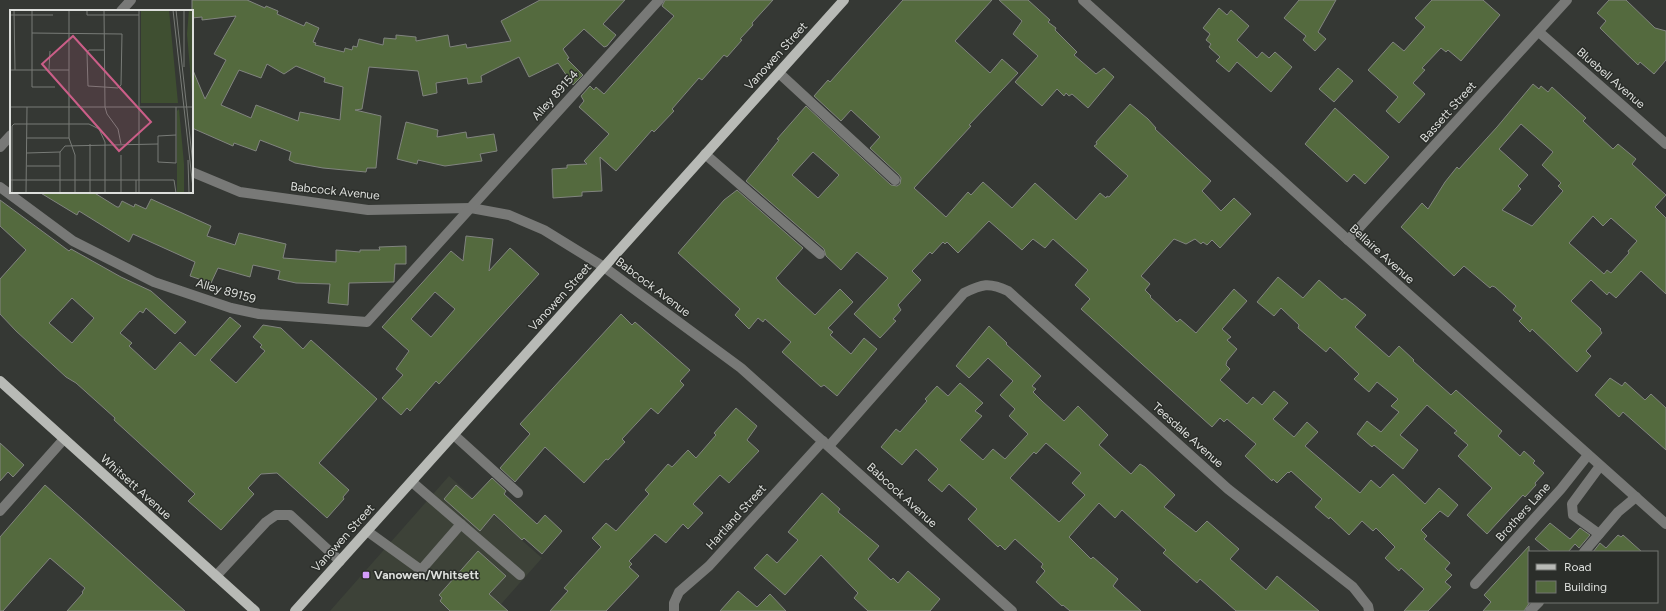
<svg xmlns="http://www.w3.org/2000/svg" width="1666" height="611" viewBox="0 0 1666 611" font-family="Figtree,sans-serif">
  <rect width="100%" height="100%" fill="#353834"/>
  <!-- built -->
  <polygon fill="#3d4238" points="449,476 542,558 495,611 330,611"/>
  <!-- building -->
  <g fill="#546a3e" stroke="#81847f" fill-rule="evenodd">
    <path d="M192,0H247L265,8L266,6L278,11L277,14L304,26L306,22L319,28L313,42L316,43L315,45L344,52L345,48L352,50L353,46L357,47L359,39L383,45L384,38L396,39V35L416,37V41L448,35L450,47L466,44L467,48L511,41L501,21L540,0H625L603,24L616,35L607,46L604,47L584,29L563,49L569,58L567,59L583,75L573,85L558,63L529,77L519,57L481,76L482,82L468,84L467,78L436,83L437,93L423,96L418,71L369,67L362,109L355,110L381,116L376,168H367L366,172L323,168L295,163L289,160L291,152L260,140L256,151L234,143L233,146L192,128V68L205,99L226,60L214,54L236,16L202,20V17L192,18ZM267,64L284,74L296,66L325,78L324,82L343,87L340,120L300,112L298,121L256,105L251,118L221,105L239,70L261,78Z"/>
    <polygon points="665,0 773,0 752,23 753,25 740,39 742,40 727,57 724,55 702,80 699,78 672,109 674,111 654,132 652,130 616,171 600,157 602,191 582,192 582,196 553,198 552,169 567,168 567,165 587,164 584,161 609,134 579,107 584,101 581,96 590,86 594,90 596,87 604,94 674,16 662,6"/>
    <path d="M903,0H992L955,41L990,73L1002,59L1018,73L969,125L971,126L914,188L946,217L968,192L971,195L983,182L1012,208L1035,183L1076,220L1100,193L1106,198L1107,196L1109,197L1128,176L1094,146L1097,144L1096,142L1130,104L1148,119L1156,128L1155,129L1211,181L1202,191L1221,211L1234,198L1251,214L1220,248L1212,240L1207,245L1203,242L1201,244L1195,239L1186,244L1174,239L1141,276L1150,284L1145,290L1151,296L1150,297L1177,322L1180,319L1196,333L1234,289L1247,301L1222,329L1231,337L1227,340L1237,349L1227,361L1226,365L1230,369L1220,380L1247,404L1253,397L1262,405L1274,391L1288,403L1273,419L1294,437L1307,422L1318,432L1305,446L1360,493L1371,480L1380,488L1393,474L1425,504L1439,488L1458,505L1448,517L1440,511L1421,530L1427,536L1424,539L1450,563L1445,569L1452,575L1445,582L1451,587L1428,611H1404L1424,589L1401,568L1399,571L1385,558L1395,547L1376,528L1373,531L1362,521L1349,535L1330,517L1329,519L1315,507L1322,499L1291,471L1289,473L1288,472L1277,483L1273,479L1272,481L1245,456L1256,444L1227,419L1224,422L1220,418L1212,427L1081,309L1090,299L1075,285L1088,270L1053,239L1045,248L1033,239L1022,250L989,221L958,253L947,242L945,244L943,242L932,254L930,252L912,271L921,280L898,305L901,310L893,319L896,321L880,338L854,314L888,278L857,252L841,270L826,256L824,249L746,181L779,140L777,139L806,106L891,185L897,186L900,184L901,178L899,175L870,148L880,137L851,110L841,121L814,96L828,80L830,82ZM813,152L839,175L818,198L792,175Z"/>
    <polygon points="999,0 1028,0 1050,20 1048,22 1056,28 1055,30 1077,52 1074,55 1096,74 1104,68 1114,77 1088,108 1072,94 1069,96 1066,93 1064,96 1057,89 1042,106 1015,82 1038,56 1013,34 1022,21"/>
    <polygon points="1299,0 1336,0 1318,32 1326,39 1315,51 1303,40 1306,36 1284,18"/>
    <polygon points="1432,0 1483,0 1500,15 1461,61 1448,50 1446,52 1441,48 1422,68 1425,70 1413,83 1425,94 1399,123 1386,111 1398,97 1368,70 1393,42 1404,51 1425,27 1415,18"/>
    <polygon points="1609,0 1626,0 1655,28 1666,31 1666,60 1654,74 1640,62 1638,65 1600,28 1606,21 1597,13"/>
    <polygon points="1219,8 1227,15 1231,10 1249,26 1237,40 1257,58 1262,52 1269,58 1275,52 1292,67 1271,92 1237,62 1229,72 1216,61 1220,57 1209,47 1211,44 1206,40 1210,34 1203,28"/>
    <polygon points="1338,68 1353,81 1334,102 1319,89"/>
    <path d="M1533,84L1539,89L1541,86L1548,92L1552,87L1586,118L1583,121L1613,149L1618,144L1636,159L1632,164L1666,195L1655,207L1666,218V294L1641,271L1616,298L1609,292L1607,295L1591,280L1571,301L1601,329L1600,330L1602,333L1586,351L1591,356L1577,372L1532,329L1530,332L1519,321L1522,318L1513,310L1516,306L1495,287L1492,286L1490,288L1464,266L1454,276L1401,227L1422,203L1428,209L1445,182L1457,167L1459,169L1497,127ZM1521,124L1553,152L1542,165L1561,183L1558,186L1563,191L1532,226L1502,210L1521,189L1518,186L1528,175L1499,149ZM1593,216L1603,226L1611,218L1637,241L1628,251L1629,253L1611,273L1607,270L1604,274L1569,243Z"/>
    <polygon points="1335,108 1389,157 1365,184 1354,174 1347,182 1305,144"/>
    <polygon points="406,122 438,130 437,137 466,132 467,138 494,134 497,151 480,154 482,161 445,166 418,160 417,164 397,159"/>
    <polygon points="737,190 803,248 776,278 781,284 815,315 840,289 853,302 828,328 833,332 830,335 851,354 864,338 877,349 837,396 824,385 821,387 782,352 791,342 765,319 763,322 758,318 749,329 735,315 740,309 678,253 724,200"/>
    <polygon points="39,192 93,192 117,207 119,207 122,201 134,207 135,204 146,209 151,199 211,226 207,236 235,245 239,233 286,244 283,258 336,262 336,250 360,252 360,250 380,250 379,247 406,246 406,264 395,264 394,282 349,283 348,305 328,303 330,284 296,283 278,279 280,271 253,265 250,277 218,268 211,283 190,276 195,262 133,234 129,242 79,211 77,215"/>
    <path d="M0,200L69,251L71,249L121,277L151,291L186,322L175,334L146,308L143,313L140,311L120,333L132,343L129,346L155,370L180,342L195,356L230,317L241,326L210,360L236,383L265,351L260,347L262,345L253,337L263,325L281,328L303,349L311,340L377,399L319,463L349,490L343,497L344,499L327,518L277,473L261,474L248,488L254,494L221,530L188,501L195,494L114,420L115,418L76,383L66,377L16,331L0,314V279L26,250L0,226ZM72,298L94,318L72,343L49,323Z"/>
    <path d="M466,236L493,239L489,271L510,248L539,274L439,384L436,381L410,411L407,408L401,415L382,398L403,375L396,369L409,351L382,327L451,251L463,261ZM435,292L455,309L431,337L411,319Z"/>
    <polygon points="1278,277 1303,298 1319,280 1342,300 1345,298 1353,304 1366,315 1355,327 1389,357 1399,346 1414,360 1413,361 1451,395 1456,390 1502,431 1498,436 1520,456 1524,451 1535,461 1533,463 1544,473 1535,483 1536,485 1525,497 1523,495 1487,534 1467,515 1492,488 1458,456 1468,445 1454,433 1457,431 1427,405 1400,435 1418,450 1403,469 1374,445 1372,447 1357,434 1367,421 1381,432 1399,412 1391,406 1398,399 1377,382 1369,392 1354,379 1359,374 1330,347 1326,352 1298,328 1299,325 1281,308 1274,316 1257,302"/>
    <polygon points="621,314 632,325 635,322 690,370 680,381 684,385 658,414 651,408 622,439 625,442 608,460 606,459 584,483 545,447 515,482 500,468 530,434 520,424"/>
    <path d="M989,326L1007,343L1006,344L1041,376L1032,386L1036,389L1033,392L1042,401L1064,421L1078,406L1108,435L1099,445L1131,474L1140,464L1145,467L1175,495L1164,507L1196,532L1207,521L1239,549L1230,559L1266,590L1277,576L1319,611H1236L1200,579L1197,583L1163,553L1166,550L1122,510L1115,518L1099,503L1069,537L1091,559L1093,557L1118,579L1113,586L1141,611H1070L1063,605L1062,606L1036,582L1045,571L1041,567L1043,564L1015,539L1005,550L1000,545L998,547L968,519L977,509L949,484L942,492L928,480L938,469L916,449L902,465L881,447L896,429L900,432L927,401L925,399L937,386L948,396L960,383L983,403L975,411L982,416L960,440L983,460L993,449L1005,459L1028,434L1009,416L1015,409L1000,395L1013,381L988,358L969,378L956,366ZM1046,443L1081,473L1072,483L1085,495L1059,522L1010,478L1034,452L1036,454Z"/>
    <polygon points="1610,378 1622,386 1625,382 1645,400 1651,394 1666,408 1666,450 1623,412 1619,417 1595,395"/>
    <polygon points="736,408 757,426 747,440 759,451 729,483 720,475 693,504 703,513 688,529 683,524 666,543 655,534 629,561 632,564 629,567 639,576 606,611 550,611 568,591 564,588 601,547 592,538 606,523 616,531 649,494 645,490 668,464 672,467 688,450 696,458 716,435 714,433"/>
    <polygon points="0,443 24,465 13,477 8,472 0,481"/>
    <polygon points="492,478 506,491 504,494 537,524 545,515 562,531 542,554 524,538 522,540 494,514 480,531 444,499 456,485 472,499"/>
    <polygon points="45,485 82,518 185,611 67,611 83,593 82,592 85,588 50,558 3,611 0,611 0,537"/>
    <polygon points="822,493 840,509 838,512 879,546 868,559 891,580 893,578 898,583 908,571 940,599 930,611 868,611 854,598 858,593 821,555 785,595 754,568 767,554 777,563 798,540 788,532"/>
    <polygon points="1550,523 1570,539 1580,528 1590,535 1579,548 1575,544 1568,552 1551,552 1535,539"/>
    <polygon points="1618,535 1621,537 1623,535 1642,552 1593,552 1600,543 1606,548"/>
    <polygon points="1529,546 1530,602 1524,611 1483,611 1491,602 1484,595"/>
    <polygon points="478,551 506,576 489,594 508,611 450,611 440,601 442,598 439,595"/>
    <polygon points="738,591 757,607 770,594 786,611 720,611"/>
  </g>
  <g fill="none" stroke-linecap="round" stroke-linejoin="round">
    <!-- minor -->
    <g stroke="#787977" stroke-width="10">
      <polyline points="1083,0 1348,240 1666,524"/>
      <polyline points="121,11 131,0"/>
      <polyline points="1539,32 1666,144"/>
      <polyline points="779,73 895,180"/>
      <polyline points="0,147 11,135"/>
      <polyline points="705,154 820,254"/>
      <polyline points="192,172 240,192 368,210 471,208 509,215 544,230 604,267 741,368 1012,611"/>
      <polyline points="0,187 73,241 154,282 231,308 259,314 367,322 659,0"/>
      <polyline points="1348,240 1567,0"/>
      <polyline points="454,435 518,493"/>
      <path d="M829,446L964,293C982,284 989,282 1008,291L1228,489L1353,587L1368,606L1369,611"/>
      <polyline points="412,482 520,575"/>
      <polyline points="0,511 64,439"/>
      <polyline points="367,531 421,570 461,524"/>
      <polyline points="1599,534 1573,515 1572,504 1600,466"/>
      <polyline points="1584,552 1618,512 1636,497"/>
      <polyline points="216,576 266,522 276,515 290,515 340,561"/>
      <polyline points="1475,584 1561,489 1588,455"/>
      <polyline points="674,611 674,603 679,592 709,566 823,441"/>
      <polyline points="1530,611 1539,602"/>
    </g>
    <!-- major -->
    <g stroke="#b8bab6" stroke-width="10">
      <polyline points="0,381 255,611"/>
      <polyline points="295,611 844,0"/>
    </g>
  </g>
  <!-- markers -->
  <rect fill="#d49cfb" stroke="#2b2e2a" stroke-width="1.5" x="362" y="571" width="8" height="8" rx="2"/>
  <g text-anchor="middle" stroke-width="3" stroke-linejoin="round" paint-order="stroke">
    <!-- street labels -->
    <g font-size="12" fill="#dddfdc" stroke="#2b2e2a">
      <text transform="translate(776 56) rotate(-48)" y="4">Vanowen Street</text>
      <text transform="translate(1611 78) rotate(41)" y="4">Bluebell Avenue</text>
      <text transform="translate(555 95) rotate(-48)" y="4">Alley 89154</text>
      <text transform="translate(1448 112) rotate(-48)" y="4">Bassett Street</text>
      <text transform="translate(335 191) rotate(6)" y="4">Babcock Avenue</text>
      <text transform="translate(1382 254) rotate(42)" y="4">Bellaire Avenue</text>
      <text transform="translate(653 287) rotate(37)" y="4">Babcock Avenue</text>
      <text transform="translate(226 291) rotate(16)" y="4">Alley 89159</text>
      <text transform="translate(560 297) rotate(-48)" y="4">Vanowen Street</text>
      <text transform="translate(1188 435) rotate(42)" y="4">Teesdale Avenue</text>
      <text transform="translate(136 487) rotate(42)" y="4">Whitsett Avenue</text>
      <text transform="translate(902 495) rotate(42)" y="4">Babcock Avenue</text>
      <text transform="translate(1523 512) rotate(-48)" y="4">Brothers Lane</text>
      <text transform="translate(736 517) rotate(-48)" y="4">Hartland Street</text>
      <text transform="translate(343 538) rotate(-48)" y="4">Vanowen Street</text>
    </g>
    <!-- poi labels -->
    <g font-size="12" font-weight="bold" fill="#dddfdc" stroke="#2b2e2a" text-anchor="start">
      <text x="374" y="579">Vanowen/Whitsett</text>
    </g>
  </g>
  <!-- overview -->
  <g transform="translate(10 10)">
    <rect width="183" height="183" fill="#353834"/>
    <path d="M131,0H159L168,93H131ZM179,0H183V94L177,24ZM169,99L174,154V183H167V101Z" fill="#3f4f31"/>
    <path fill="none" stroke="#787b77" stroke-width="1" d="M4,0L5,60M22,0V77H45M59,0V128L65,145V183M77,0V5H129M94,0L95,97L97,104L108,119L111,134M129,0V183M163,0L183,178M166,0L183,155M0,5H43M22,23L112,24L111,75L108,78L94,77M94,40H79L77,43L78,76L94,77M174,57V0M39,59L40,41M0,60H59M0,97H183M166,97V153L148,152V126L166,125M17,128H59M17,143L50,142M178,150L179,183M17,156H50M0,170H164L166,183M2,183V116L4,114H79L89,119L95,132V183M16,183L17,97M50,183V142L55,136L148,134M80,183V134M111,183V145M126,183V170"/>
    <path fill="#cb5e88" fill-opacity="0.15" stroke="#cb5e88" stroke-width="2" d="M63,26L141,112L109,141L32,54Z"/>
    <rect width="183" height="183" fill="none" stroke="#dddfdc" stroke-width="2"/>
  </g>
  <!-- legend -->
  <rect x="1528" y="551" width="130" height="52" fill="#2b2e2a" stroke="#727571"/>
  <rect x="1536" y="564" width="20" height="6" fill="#b8bab6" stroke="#727571"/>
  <text x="1564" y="571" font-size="12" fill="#dddfdc">Road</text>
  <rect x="1536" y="581" width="20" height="12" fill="#546a3e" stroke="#727571"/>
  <text x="1564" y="591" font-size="12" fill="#dddfdc">Building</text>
</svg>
